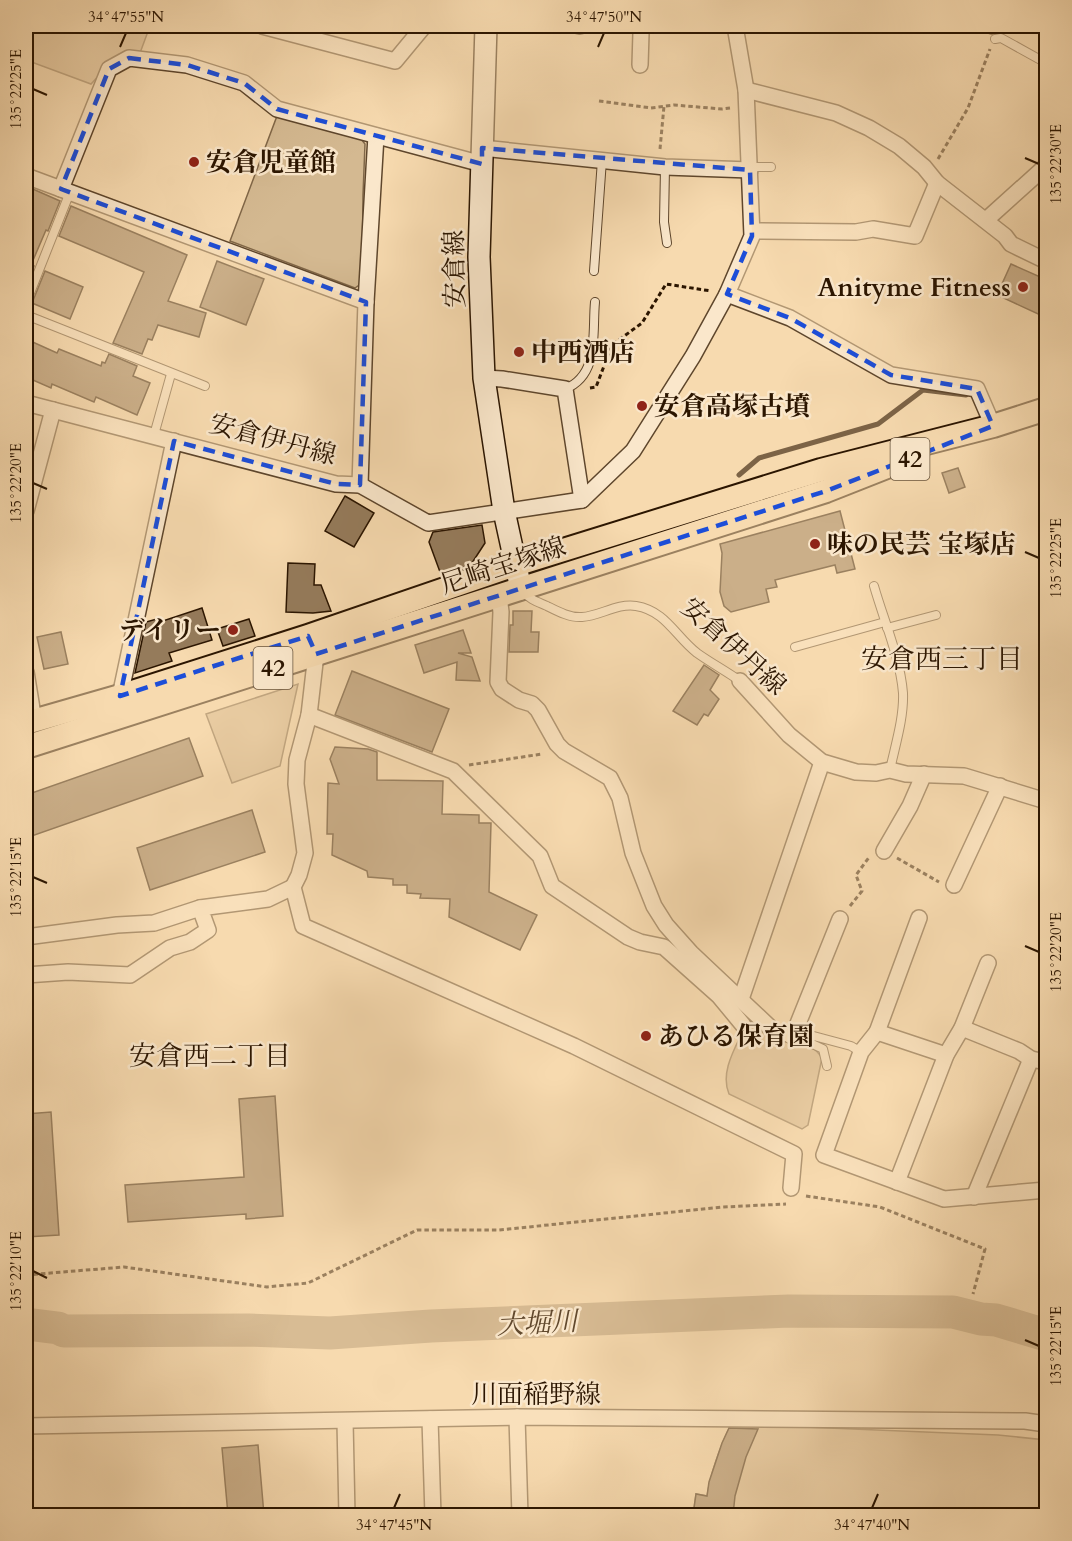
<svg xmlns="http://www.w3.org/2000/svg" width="1072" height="1541" viewBox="0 0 1072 1541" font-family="Cardo,'Noto Serif JP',serif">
  <rect width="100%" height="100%" fill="#f7daaf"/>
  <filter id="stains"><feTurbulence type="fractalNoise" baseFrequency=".00333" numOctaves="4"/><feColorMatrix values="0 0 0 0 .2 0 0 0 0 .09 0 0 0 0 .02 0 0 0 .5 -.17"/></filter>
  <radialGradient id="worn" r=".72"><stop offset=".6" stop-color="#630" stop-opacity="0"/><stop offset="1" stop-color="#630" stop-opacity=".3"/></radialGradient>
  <!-- green -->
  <g fill="#d4b991" stroke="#806748" stroke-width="1.5">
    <polygon points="26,26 150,26 140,53 107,67 91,84 26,60"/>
    <polygon points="277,116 361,139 365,144 363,195 362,283 355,288 230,241"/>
    <polygon points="298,684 280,766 232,783 206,714"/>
    <path d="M752,1020L800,1047C811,1045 816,1049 822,1058L808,1125L802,1129L729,1094C719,1070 738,1044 747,1022Z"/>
    <path d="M731,1424L998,1435L1046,1440V1515L693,1516L696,1494L707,1496C711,1471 720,1447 731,1424Z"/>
  </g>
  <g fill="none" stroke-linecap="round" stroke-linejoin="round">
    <!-- stream -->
    <g stroke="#7c6346" stroke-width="5">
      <polyline points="739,475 759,458 878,424 923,390 966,395"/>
      <polyline points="26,1329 30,1325"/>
    </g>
    <!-- river -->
    <polyline stroke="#b29774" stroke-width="33" points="26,1324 58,1328 64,1331 249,1330 330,1333 431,1326 789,1311 953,1312 981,1319 996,1320 1046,1335"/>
  </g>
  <!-- building -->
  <g fill="#957b5b" stroke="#2b1500" stroke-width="1.5">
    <polygon points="26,186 60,201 48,231 46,230 31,265 34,266 26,288"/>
    <polygon points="71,206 187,255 168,301 206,313 199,337 158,325 152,340 148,339 142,354 113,343 144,272 59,236"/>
    <polygon points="217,261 264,279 246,325 200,307"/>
    <polygon points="1011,264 1047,280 1047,318 997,295"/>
    <polygon points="45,271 83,287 70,319 32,303"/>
    <polygon points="26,339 57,353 59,349 101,366 102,362 105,363 109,354 137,366 133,376 150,383 137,415 96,397 94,402 52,384 51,388 26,377"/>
    <polygon points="958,468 965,487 949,493 942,473"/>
    <polygon points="345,496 374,513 354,547 325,531"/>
    <polygon points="840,511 855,569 837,573 835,565 775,580 777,587 766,589 769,602 731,612 724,606 720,592 722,553 720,544"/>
    <polygon points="482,525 485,543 470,566 440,572 429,542 433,532"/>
    <polygon points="288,563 315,564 314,585 321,585 331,611 313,613 286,612"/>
    <polygon points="202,608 212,640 169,653 172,661 135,673 146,622 160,618 163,621"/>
    <polygon points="513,611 532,611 531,632 539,632 538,652 509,652 510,625 513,625"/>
    <polygon points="249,619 255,636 223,646 217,629"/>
    <polygon points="463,630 471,653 458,653 472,657 480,681 456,680 457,662 424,673 415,645"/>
    <polygon points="61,632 68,664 44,669 37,637"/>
    <polygon points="704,665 719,675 710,690 719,699 708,716 704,714 697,725 673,711"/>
    <polygon points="352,671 449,709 432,752 335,715"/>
    <polygon points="189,738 203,776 26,838 26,795"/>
    <polygon points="335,747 368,749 377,752 377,780 443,781 442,814 479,815 479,823 491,823 489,892 537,915 520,950 449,917 450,899 420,898 421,894 407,893 407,885 393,885 393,879 368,877 367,871 332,855 333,834 327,834 328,783 339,784 330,759"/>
    <polygon points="252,810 265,852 150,890 137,848"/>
    <polygon points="275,1096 283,1216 246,1219 246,1214 128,1222 125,1185 244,1177 239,1099"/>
    <polygon points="51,1112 59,1235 26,1237 26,1114"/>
    <polygon points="729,1428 758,1429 746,1457 735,1496 733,1515 693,1515 696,1494 707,1496 709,1482 722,1443"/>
    <polygon points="258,1445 264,1515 228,1515 222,1448"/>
  </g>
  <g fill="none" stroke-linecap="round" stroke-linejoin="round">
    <defs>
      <g id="lane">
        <polyline points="982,26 992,30 995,26"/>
        <polyline points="995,39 1001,38 1046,63"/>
        <polyline points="665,167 664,222 667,243"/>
        <polyline points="750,169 752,167 771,167"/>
        <polyline points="594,271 602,160"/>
        <polyline points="26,303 70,192"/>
        <polyline points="26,315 205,386"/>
        <path d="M565,389C600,375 592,333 595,302"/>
        <polyline points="154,435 171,374"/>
        <path d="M874,586C884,621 900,657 903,693C904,718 895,746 890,770"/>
        <path d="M524,592C530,600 538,602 547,606C557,611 570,618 582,617C600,616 617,603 636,606C666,611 675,636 697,653C711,663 726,671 740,681"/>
        <polyline points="887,628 936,615"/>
        <polyline points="795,647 885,622"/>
        <polyline points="827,1066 823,1049 808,1042 793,1041 788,1038 795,1031 851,1046 861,1052"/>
      </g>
      <g id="street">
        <polyline points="262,26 395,61 424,26"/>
        <polyline points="579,26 580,26"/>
        <polyline points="639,26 641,33 640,65"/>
        <polyline points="746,90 836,113 869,128 899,146 924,167 937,183 1005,236 1011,244 1046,261"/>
        <polyline points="482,148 665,167 750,170"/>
        <polyline points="26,176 61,189"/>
        <polyline points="986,220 1046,166"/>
        <polyline points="753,231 856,232 873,229 915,236 937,183"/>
        <polyline points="727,294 790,318 891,375 977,389 993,426"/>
        <polyline points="366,302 61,189 109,69 129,58 187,65 244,83 277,109 482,164"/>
        <polyline points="484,378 502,379 565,389 582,500"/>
        <polyline points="26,403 336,484 360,485 428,523 582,500 633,451 693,356 727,294 752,236 746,90 735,26"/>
        <polyline points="360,485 366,302 376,136"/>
        <polyline points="26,511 53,410"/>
        <polyline points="499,596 501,612 498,682 502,689 519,700 532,704 538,710 557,744 564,751 610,778 620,798 633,853 654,906 666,925 691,953 778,1035 795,1031 840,919"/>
        <polyline points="313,648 316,654 309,715 297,760 296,784 305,853 299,875 293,887 303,926 574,1046 794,1154 791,1188"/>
        <polyline points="26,672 34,721"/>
        <polyline points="740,681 789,735 822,762 856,772 876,773 890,770 906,774 964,776 1046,801"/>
        <polyline points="120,696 174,441"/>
        <polyline points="309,715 453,771 540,856 552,886 628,937 640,942 664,947 719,996 743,1025"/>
        <polyline points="884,851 910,806 924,774"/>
        <polyline points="954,885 1000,786"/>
        <polyline points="26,937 117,925 154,923 200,908"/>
        <polyline points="26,975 68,972 130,975 170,948 190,942 208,930 200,908 268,899 293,887"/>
        <polyline points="741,999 822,762"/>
        <polyline points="962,1028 1019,1051 1031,1059 1046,1062"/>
        <polyline points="877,1032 919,918"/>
        <polyline points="946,1055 877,1032 861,1052 824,1155 944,1199 1046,1190"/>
        <polyline points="897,1182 946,1055 962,1028 988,963"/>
        <polyline points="974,1197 1031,1059"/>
        <polyline points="517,1417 520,1516"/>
        <polyline points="430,1419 433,1516"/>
        <polyline points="345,1421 347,1516"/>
        <polyline points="26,1426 517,1417 1025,1421 1046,1424"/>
      </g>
      <polyline id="secondary" points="486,26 479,257 484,378 504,511 521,589"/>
      <g id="primary">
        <polyline points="26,723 120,696 308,636 515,565 821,470 993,426 1046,409"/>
        <polyline points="26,747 826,491 902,461"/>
      </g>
    </defs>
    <!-- lane casing -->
    <use href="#lane" stroke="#5e462c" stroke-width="10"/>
    <!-- street casing -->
    <use href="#street" stroke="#5e462c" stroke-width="18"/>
    <!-- secondary casing -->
    <use href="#secondary" stroke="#2b1500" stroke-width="24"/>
    <!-- primary casing -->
    <use href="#primary" stroke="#2b1500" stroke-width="26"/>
    <!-- path -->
    <g stroke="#2b1500" stroke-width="3" stroke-dasharray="4.5 3" stroke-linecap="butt">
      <polyline points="599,101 651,108 674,105 722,109 730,108"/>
      <polyline points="660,149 664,106"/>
      <polyline points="938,159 968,108 990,49"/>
      <polyline points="590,388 596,387 612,345 642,323 666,284 711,291"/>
      <polyline points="469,765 542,754"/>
      <polyline points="897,858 939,882"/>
      <polyline points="850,906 862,891 856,875 870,856"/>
      <polyline points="806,1196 880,1207 985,1249 973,1294"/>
      <polyline points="26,1275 124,1267 267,1287 308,1283 417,1230 499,1230 723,1207 786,1204"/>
    </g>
    <!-- lane -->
    <use href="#lane" stroke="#fae7cb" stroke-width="8"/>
    <!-- street -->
    <use href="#street" stroke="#fae7cb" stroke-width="15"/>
    <!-- secondary -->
    <use href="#secondary" stroke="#fae7cb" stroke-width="21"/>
    <!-- primary -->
    <use href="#primary" stroke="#f7daaf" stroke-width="22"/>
  </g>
  <!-- marked area -->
  <path d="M0 0H1072V1541H0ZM129,58L187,65L244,83L277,109L482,164V148L750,170L752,236L727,294L790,318L891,375L977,389L993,426L826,491L316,654L308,636L120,696L174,441L336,484L360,485L366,302L61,189L109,69Z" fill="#f7daaf" fill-opacity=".55" fill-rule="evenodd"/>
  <path fill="none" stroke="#1d4ed8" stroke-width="4.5" stroke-dasharray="12 8" stroke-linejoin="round" d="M129,58L187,65L244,83L277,109L482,164V148L750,170L752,236L727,294L790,318L891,375L977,389L993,426L826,491L316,654L308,636L120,696L174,441L336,484L360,485L366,302L61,189L109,69Z"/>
  <!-- ticks -->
  <path fill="none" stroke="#2b1500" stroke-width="2" d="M120,47L126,33M598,47L604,33M33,89L47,95M1025,158L1039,164M33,483L47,489M1025,552L1039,558M33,877L47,883M1025,946L1039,952M33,1271L47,1278M1025,1340L1039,1346M394,1508L400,1494M872,1508L878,1494"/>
  <!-- markers -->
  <g fill="#8f2418" stroke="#fae7cb" stroke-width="2">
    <circle cx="194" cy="162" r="6"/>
    <circle cx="1023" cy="287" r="6"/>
    <circle cx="519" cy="352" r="6"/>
    <circle cx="642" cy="406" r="6"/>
    <circle cx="815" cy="544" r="6"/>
    <circle cx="233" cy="630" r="6"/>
    <circle cx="646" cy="1036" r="6"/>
  </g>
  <g text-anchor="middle" stroke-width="5" stroke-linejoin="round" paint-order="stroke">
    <!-- shield labels -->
    <g fill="#fae7cb" stroke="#69543d" stroke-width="1.5">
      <rect x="890.5" y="438" width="39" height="42" rx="4.5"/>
      <rect x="253.5" y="647" width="39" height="42" rx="4.5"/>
    </g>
    <g font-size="24" font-weight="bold" fill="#2b1500">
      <text x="910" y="467">42</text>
      <text x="273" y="676">42</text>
    </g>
    <!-- poi labels -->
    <g font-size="26" font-weight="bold" fill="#2b1500" stroke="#fae7cb" text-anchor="start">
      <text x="206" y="171">安倉児童館</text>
      <text x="1011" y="296" text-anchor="end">Anityme Fitness</text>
      <text x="531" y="361">中西酒店</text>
      <text x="654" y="415">安倉高塚古墳</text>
      <text x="827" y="553">味の民芸 宝塚店</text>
      <text x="221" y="639" text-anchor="end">デイリー</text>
      <text x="658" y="1045">あひる保育園</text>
    </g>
    <!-- street labels -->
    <g font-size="26" fill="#2b1500" stroke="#fae7cb">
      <text transform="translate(454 269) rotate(-91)" y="9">安倉線</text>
      <text transform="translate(273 439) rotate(15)" y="9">安倉伊丹線</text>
      <text transform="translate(503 565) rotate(-18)" y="9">尼崎宝塚線</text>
      <text transform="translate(734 646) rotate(42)" y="9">安倉伊丹線</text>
      <text x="536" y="1403">川面稲野線</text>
    </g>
    <!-- neighbourhood labels -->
    <g font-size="27" fill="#2b1500" stroke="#fae7cb">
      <text x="942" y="668">安倉西三丁目</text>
      <text x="210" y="1065">安倉西二丁目</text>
    </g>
    <!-- water labels -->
    <g font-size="27" font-style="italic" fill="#61492e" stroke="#fae7cb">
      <text transform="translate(537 1323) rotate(-3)" y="9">大堀川</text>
    </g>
  </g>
  <!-- margin -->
  <rect width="1072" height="1541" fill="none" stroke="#f7daaf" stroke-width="66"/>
  <rect x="33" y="33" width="1006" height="1475" fill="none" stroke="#2b1500" stroke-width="2"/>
  <g font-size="15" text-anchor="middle" fill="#2b1500">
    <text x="126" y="22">34°47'55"N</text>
    <text x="604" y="22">34°47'50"N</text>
    <text transform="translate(16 89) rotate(-90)" y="5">135°22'25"E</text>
    <text transform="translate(1056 164) rotate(-90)" y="5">135°22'30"E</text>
    <text transform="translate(16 483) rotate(-90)" y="5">135°22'20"E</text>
    <text transform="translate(1056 558) rotate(-90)" y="5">135°22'25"E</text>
    <text transform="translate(16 877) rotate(-90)" y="5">135°22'15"E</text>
    <text transform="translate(1056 952) rotate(-90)" y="5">135°22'20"E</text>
    <text transform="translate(16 1271) rotate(-90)" y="5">135°22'10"E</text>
    <text transform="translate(1056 1346) rotate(-90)" y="5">135°22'15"E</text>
    <text x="394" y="1530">34°47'45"N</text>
    <text x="872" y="1530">34°47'40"N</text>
  </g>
  <rect width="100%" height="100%" filter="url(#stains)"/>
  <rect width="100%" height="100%" fill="url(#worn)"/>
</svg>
